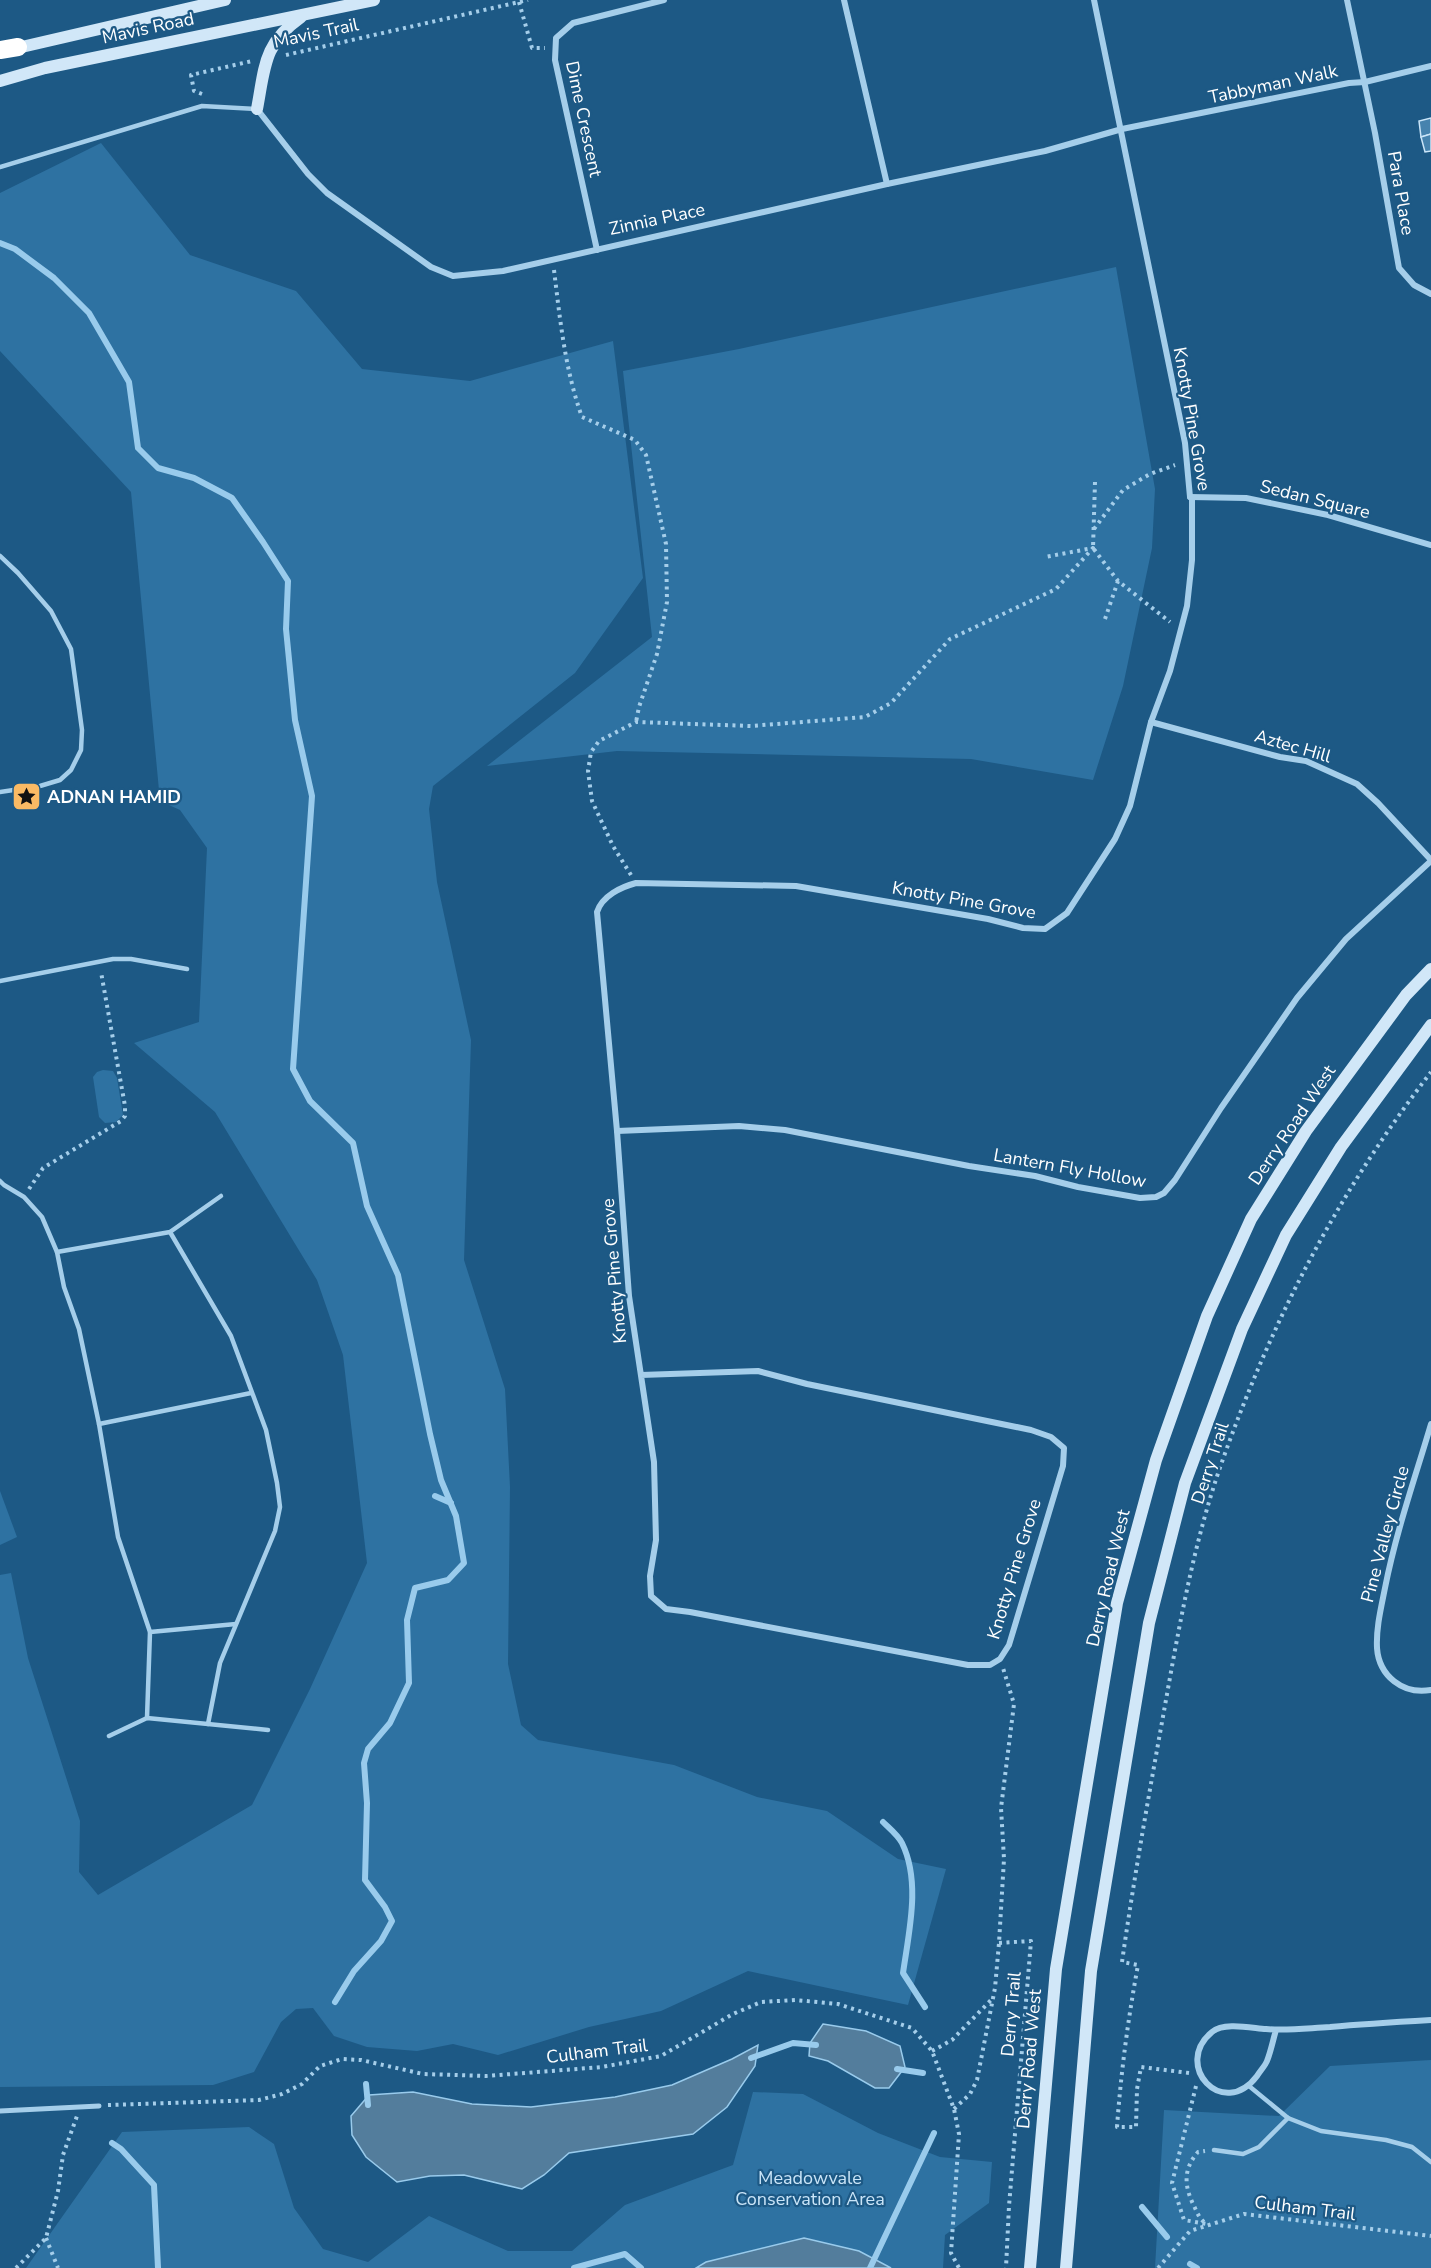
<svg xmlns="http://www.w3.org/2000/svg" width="1431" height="2268" viewBox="0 0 1431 2268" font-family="'Nunito Sans',sans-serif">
  <rect width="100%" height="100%" fill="#1d5985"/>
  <!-- green -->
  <g fill="#2e72a2">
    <polygon points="101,143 190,255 296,291 362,369 470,381 613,341 643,578 575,673 433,786 429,809 437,882 471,1040 464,1260 505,1389 510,1487 508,1664 521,1725 538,1740 674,1765 757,1797 827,1811 898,1859 946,1869 908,2005 748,1971 661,2011 589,2027 498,2055 453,2044 417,2051 367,2047 334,2036 313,2008 296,2009 281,2022 254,2072 213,2085 0,2087 0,1575 11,1573 28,1658 80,1821 79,1872 98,1895 252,1805 310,1689 367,1563 343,1355 317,1280 215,1112 134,1043 199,1022 207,848 180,810 160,801 131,492 0,351 0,193"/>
    <polygon points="1116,267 1155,489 1152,548 1123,686 1093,780 971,759 617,751 487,766 652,637 623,371 739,349"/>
    <polygon points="103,1070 113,1071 117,1078 123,1115 116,1122 105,1123 99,1117 93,1077 97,1072"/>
    <polygon points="0,1491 17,1537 0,1545"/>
    <polygon points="1431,2060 1431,2268 1155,2268 1164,2110 1279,2116 1330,2066"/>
    <polygon points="753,2092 803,2094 878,2133 940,2157 992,2162 989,2203 945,2235 943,2268 26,2268 122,2132 249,2127 274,2144 294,2208 323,2249 368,2262 429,2216 508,2251 572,2251 625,2205 733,2165"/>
  </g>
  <!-- water -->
  <g fill="#537d9c" stroke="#99cbec" stroke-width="1.5">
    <polygon points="823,2024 866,2031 900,2046 905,2067 889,2088 875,2088 828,2061 809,2056 810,2043"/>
    <polygon points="758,2045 755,2066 727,2107 693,2134 569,2153 544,2175 522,2189 464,2175 430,2176 397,2182 366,2157 352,2135 351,2116 369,2095 413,2092 472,2104 531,2107 615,2097 672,2085 732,2059"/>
    <polygon points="804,2238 859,2251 891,2268 696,2268 706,2262"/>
  </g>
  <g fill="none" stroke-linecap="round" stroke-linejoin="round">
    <!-- stream -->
    <g stroke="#99cbec" stroke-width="6">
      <polyline points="0,243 15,249 54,278 89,313 129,382 138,448 158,468 194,478 232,498 263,542 288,581 286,629 295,720 312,796 293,1069 310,1101 353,1143 367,1206 398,1275 430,1434 441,1480 456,1516 464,1563 448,1580 415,1588 407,1620 409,1683 390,1723 368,1749 364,1763 367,1803 365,1880 385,1907 392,1921 381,1941 354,1971 335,2002"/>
      <polyline points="435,1496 451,1503"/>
      <path d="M883,1822C889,1828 898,1835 902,1843C921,1882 909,1931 903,1973L925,2007"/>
      <polyline points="751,2058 793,2043 816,2045"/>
      <polyline points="897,2069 923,2073"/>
      <polyline points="366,2084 368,2105"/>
      <polyline points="112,2143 121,2149 154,2185 158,2268"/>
      <polyline points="1142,2207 1167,2237"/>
      <polyline points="1190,2264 1197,2268"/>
      <polyline points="574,2268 625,2254 641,2268"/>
      <polyline points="870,2268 934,2133"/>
    </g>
  </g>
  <!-- building -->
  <g fill="#4683ae" stroke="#cae5f8" stroke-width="1.5">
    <polygon points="1431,118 1431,134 1421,137 1419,121"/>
    <polygon points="1431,134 1431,151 1425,152 1421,137"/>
  </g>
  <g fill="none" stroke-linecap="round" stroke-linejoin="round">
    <!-- path -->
    <g stroke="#a5ceea" stroke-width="4" stroke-dasharray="3 4.5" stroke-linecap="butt">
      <polyline points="519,2 532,48 545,48"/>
      <polyline points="286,55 528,0"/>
      <polyline points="202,94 194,91 191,75 252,61"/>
      <path d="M554,270C560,319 565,370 582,417L635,440L646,455L666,544L667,602L657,654L639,707L636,722"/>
      <polyline points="1095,482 1093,548 1118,581 1170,622"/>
      <polyline points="1094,529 1123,490 1150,474 1175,465"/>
      <polyline points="1105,619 1118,581"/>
      <polyline points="631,875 613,846 592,801 588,771 591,752 599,741 636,722 751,726 865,717 891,703 950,639 1056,589 1093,548 1045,557"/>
      <polyline points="29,1189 43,1168 121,1121 125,1116 125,1106 101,972"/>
      <polyline points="999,1943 1031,1941 1009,2206 1006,2268"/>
      <polyline points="932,2051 952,2040 992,1999"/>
      <path d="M1189,2073L1141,2067L1137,2089L1136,2127H1117C1121,2072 1128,2019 1138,1965L1122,1962C1134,1878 1149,1794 1164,1711C1179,1627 1194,1540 1223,1459C1274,1316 1338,1193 1431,1072"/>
      <polyline points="1196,2086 1172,2183 1184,2220 1207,2224"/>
      <polyline points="108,2105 259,2100 282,2094 302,2084 320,2066 342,2059 361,2060 423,2074 486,2076 602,2067 661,2056 733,2014 761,2002 795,2000 838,2004 912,2028 932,2051 954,2109 959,2134 951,2253 959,2268"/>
      <polyline points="954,2109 970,2094 977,2080 995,1988 999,1943 1004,1859 1001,1808 1014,1704 1003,1668"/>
      <path d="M1204,2222C1199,2218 1197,2212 1194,2206C1184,2186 1183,2169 1198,2152L1205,2151"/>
      <polyline points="46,2238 58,2268"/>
      <polyline points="16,2268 46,2238 58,2191 63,2155 77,2116"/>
      <polyline points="1158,2268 1190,2231 1244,2214 1431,2236"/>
    </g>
    <!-- service -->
    <g stroke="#a5ceea" stroke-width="4.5">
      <polyline points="0,167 202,106 257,109"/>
      <polyline points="0,556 18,573 51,611 71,649 82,730 81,750 71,770 60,780 40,786 0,792"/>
      <polyline points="0,981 113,959 131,959 187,969"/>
      <polyline points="0,1181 4,1185 24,1197 42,1217 57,1252 64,1287 79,1329 99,1424 118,1537 150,1632 147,1718"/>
      <polyline points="170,1232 231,1336 266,1430 277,1483 280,1507 275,1531 220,1663 208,1724"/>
      <polyline points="57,1252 170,1232 221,1196"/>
      <polyline points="99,1424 251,1393"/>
      <polyline points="150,1632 236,1624"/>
      <polyline points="109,1736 147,1718 268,1730"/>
      <polyline points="1249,2086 1288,2118 1321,2131 1386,2140 1412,2147 1431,2162"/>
      <polyline points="1214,2150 1243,2154 1259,2147 1288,2118"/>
    </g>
    <!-- pedestrian -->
    <polyline stroke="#a5ceea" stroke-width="5" points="0,2111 99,2106"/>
    <!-- minor -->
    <g stroke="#a5ceea" stroke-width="6">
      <polyline points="844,0 887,184"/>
      <polyline points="1347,0 1375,133 1399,268 1414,285 1431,294"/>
      <polyline points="257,109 308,174 327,193 431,267 453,276 503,271 887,184 1045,151 1122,129 1349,83 1365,82 1431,66"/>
      <polyline points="597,250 555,60 556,38 573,23 664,0"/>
      <polyline points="1190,497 1246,498 1328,515 1431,545"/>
      <polyline points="1151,722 1280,757 1306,761 1357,784 1378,803 1431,860"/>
      <polyline points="617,1131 739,1126 785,1130 969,1166 1035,1176 1078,1187 1140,1198 1156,1197 1164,1193 1175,1180 1221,1108 1297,998 1346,939 1431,861"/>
      <path d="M641,1375L758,1371L807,1384L1031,1430L1051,1437L1064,1448L1063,1466L1009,1645L1000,1659L990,1665H968L690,1612L666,1609L651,1596L650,1576L656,1540L654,1462L629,1296L617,1131L597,912C602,896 621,887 636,883L796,886L988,919L1023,928L1045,929L1067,913L1115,839L1130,806L1151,722L1170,671L1187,606L1192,560V499L1190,497L1185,443L1094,0"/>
      <path d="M1431,1424C1415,1478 1396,1532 1385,1588C1381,1608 1376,1628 1377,1648C1379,1676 1403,1695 1431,1690"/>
      <path d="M1276,2030C1273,2040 1271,2051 1267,2061C1265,2066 1260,2071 1257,2076C1223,2121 1172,2065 1212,2032C1224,2022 1251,2028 1266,2029C1287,2031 1309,2028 1330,2027C1364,2024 1397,2022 1431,2020"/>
    </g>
    <!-- secondary -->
    <g stroke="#d1e7f8" stroke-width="12">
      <polyline points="13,49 225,0"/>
      <polyline points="0,81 45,68 374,0"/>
      <path d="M257,109C265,67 263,44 301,17"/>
      <polyline points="1030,2268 1056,1969 1117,1603 1156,1460 1207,1316 1251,1219 1306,1131 1406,995 1431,969"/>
      <polyline points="1066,2268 1091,1971 1149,1623 1185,1483 1242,1329 1286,1235 1341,1147 1431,1025"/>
    </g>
    <!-- motorway -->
    <polyline stroke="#fff" stroke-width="18" points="0,50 18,47"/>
  </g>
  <!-- icons -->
  <defs>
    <symbol id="sight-square" viewBox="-11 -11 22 22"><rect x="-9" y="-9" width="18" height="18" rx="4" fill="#faba64" stroke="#1d5985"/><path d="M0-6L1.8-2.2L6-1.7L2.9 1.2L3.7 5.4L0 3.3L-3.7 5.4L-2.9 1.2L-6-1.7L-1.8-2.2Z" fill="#111"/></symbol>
  </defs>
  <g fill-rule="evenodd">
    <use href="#sight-square" x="10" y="780" width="33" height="33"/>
  </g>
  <g text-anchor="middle" stroke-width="4.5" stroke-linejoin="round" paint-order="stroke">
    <!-- street labels -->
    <g font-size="18" fill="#fff" stroke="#1d5985">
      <text transform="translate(148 28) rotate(-12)" y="6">Mavis Road</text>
      <text transform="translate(316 33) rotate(-12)" y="6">Mavis Trail</text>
      <text transform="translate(1273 84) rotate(-12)" y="6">Tabbyman Walk</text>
      <text transform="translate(584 119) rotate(78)" y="6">Dime Crescent</text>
      <text transform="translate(1401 193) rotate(80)" y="6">Para Place</text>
      <text transform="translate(657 219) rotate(-12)" y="6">Zinnia Place</text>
      <text transform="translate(1192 419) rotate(80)" y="6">Knotty Pine Grove</text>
      <text transform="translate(1315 499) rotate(14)" y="6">Sedan Square</text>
      <text transform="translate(1293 746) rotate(16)" y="6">Aztec Hill</text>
      <text transform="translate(964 900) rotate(10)" y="6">Knotty Pine Grove</text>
      <text transform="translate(1292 1125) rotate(-56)" y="6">Derry Road West</text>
      <text transform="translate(1070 1168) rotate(10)" y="6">Lantern Fly Hollow</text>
      <text transform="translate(614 1271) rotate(-95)" y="6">Knotty Pine Grove</text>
      <text transform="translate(1210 1463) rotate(-72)" y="6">Derry Trail</text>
      <text transform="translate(1385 1534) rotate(-75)" y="6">Pine Valley Circle</text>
      <text transform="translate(1014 1569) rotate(-73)" y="6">Knotty Pine Grove</text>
      <text transform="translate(1108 1578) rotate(-77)" y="6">Derry Road West</text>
      <text transform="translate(1011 2014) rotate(-85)" y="6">Derry Trail</text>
      <text transform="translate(597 2051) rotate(-7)" y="6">Culham Trail</text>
      <text transform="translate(1029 2059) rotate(-85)" y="6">Derry Road West</text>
      <text transform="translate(1305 2208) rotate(7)" y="6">Culham Trail</text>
    </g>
    <!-- poi labels -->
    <g font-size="18" font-weight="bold" fill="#fff" stroke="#1d5985" text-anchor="start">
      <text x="47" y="803">ADNAN HAMID</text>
    </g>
    <!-- park labels -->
    <g font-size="18" fill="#cae5f8" stroke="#1d5985">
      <text x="810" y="2184">Meadowvale<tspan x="810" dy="21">Conservation Area</tspan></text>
    </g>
  </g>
</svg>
